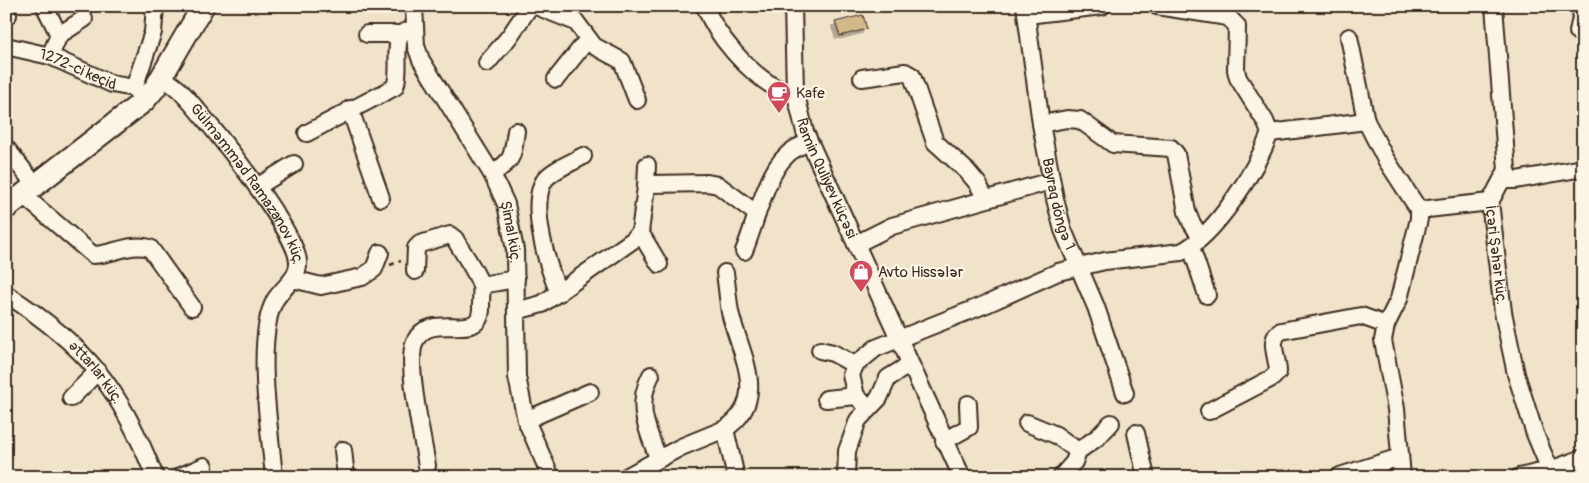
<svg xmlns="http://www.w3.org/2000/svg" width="1589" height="483" viewBox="0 0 1589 483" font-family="Pangolin,sans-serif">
  <defs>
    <filter id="shadow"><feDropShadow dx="-4" dy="4" stdDeviation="0" flood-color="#0004"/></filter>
  </defs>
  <rect width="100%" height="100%" fill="#f0e3c9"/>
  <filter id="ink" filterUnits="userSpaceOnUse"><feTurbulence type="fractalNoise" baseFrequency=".02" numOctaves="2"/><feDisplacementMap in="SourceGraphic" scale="10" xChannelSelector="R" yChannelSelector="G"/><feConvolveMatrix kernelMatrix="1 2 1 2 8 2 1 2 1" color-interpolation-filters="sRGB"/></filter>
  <g filter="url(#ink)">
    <!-- building -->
    <polygon fill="#d3b989" stroke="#3b2a1e" filter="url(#shadow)" points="863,15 867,29 840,36 835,22"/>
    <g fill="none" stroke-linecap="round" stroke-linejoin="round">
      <defs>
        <g id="minor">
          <path id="s1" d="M414,6L416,46L421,60L492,174L506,204L515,250L517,377L526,420L551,477"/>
          <polyline points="536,6 576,22 594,46 622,61 637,100"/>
          <path d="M705,6C716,36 748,72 776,88C781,91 788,91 795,91"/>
          <path id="s2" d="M793,6L795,91L805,132L962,477"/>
          <path id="s3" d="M1025,6L1041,124L1055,199L1063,230L1096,307L1125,393"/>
          <polyline points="1157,6 1228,17 1237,26 1236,70 1238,78 1265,121 1270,133"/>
          <path id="s4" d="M1494,6L1507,170L1490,202L1503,312L1516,374L1535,434L1553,477"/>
          <polyline points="45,7 59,35"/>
          <polyline points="1027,15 1102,6"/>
          <polyline points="6,16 8,15"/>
          <polyline points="1578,32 1583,8"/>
          <polyline points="367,34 400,34"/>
          <polyline points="1349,37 1366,121 1385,158 1419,210 1419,219 1399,299 1386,325 1383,340 1396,409 1402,477"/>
          <path id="s5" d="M6,46L50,56L112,84L134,88L144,101"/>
          <polyline points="50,56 59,35 84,19"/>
          <polyline points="487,63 509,37 530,6"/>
          <path id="s6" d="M162,77C170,83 179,88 185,96C209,122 297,231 298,262C299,278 283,287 275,300C272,306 269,314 268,321C259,364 270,432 274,477"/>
          <polyline points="862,78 905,72 912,76 935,142 967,171 978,184 985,198"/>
          <polyline points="556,79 588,39"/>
          <polyline points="134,88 153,32 155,6"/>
          <polyline points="350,109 381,198"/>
          <polyline points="1041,124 1067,119 1080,120 1113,144 1171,148 1176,154 1187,212 1191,222 1200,236"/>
          <path d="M307,133L395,87C401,70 394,51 400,34L414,28"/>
          <polyline points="6,148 35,185"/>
          <path d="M492,174C514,159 512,158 516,131"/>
          <polyline points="1503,180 1516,180 1583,168"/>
          <polyline points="257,187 294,164"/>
          <polyline points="646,187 647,165"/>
          <path d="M23,195L93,255C113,255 129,242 150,248L192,307"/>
          <polyline points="1419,210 1490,202"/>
          <polyline points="640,232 659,264"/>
          <polyline points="856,244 892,226 1051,181"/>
          <polyline points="1191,247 1207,295"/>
          <path d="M744,251C755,225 766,174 786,156C792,149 800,146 809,142"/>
          <path d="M415,271L416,248L420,244L450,235L455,239C462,252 477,272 481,286C482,291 481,299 481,305C483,347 431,308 415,341C405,363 423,439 427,466"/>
          <polyline points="293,279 321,286 362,277 374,269 380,253"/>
          <polyline points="481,285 516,279"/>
          <path d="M559,293C548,268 529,206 544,181C551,170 572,163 583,156"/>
          <path id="s7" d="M6,294C87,346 120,388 155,477"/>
          <polyline points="516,311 542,304 633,240 640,232 646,187 651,184 707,183 718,185 757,214"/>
          <polyline points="820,350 833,353 855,365"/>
          <path d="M651,375C635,406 647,428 658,458"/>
          <polyline points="71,398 98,371"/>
          <polyline points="826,399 856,396"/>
          <path d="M869,408L856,396L851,375L855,365L876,348L989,303L1058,272L1105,261L1181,252C1216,235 1256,170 1270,133L1366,121"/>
          <path d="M1209,411L1272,378L1278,372C1278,358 1267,339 1281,331L1361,316L1386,325"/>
          <polyline points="526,420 590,392"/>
          <polyline points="1027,423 1056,435 1078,451"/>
          <polyline points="725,429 736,477"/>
          <polyline points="1136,433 1146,477"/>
          <polyline points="944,441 969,427 968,404"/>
          <polyline points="343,450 346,477"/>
          <polyline points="1340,476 1400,457"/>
          <polyline points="179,477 204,466"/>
          <path d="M626,477L681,447L725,429C771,399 739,352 730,312C728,300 727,286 725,273"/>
          <polyline points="846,477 847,451 858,420 879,398 888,378 909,365"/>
          <polyline points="1061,477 1074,462 1078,451 1098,437 1111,423"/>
          <polyline points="1519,477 1550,470 1583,458"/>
        </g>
        <polyline id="major" points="6,208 144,101 155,88 203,6"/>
      </defs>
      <!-- minor casing -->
      <use href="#minor" stroke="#3b2a1e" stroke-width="20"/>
      <!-- major casing -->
      <use href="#major" stroke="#3b2a1e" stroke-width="25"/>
      <!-- path -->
      <polyline stroke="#3b2a1e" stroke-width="2.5" stroke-dasharray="5 4" stroke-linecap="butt" points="390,265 401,261"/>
      <!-- minor -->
      <use href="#minor" stroke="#fcf5e5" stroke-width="16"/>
      <!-- major -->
      <use href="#major" stroke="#fcf5e5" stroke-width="21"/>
    </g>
  </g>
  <!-- icons -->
  <defs>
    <symbol id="cafe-pin" viewBox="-11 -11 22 30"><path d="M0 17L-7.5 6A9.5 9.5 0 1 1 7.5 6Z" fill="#d1495b" stroke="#fcf5e5"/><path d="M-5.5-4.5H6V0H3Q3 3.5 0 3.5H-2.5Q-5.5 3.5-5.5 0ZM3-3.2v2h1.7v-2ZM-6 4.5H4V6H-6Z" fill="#fff"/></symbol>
    <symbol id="shop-pin" viewBox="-11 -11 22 30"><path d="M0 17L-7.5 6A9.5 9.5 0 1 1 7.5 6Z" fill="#d1495b" stroke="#fcf5e5"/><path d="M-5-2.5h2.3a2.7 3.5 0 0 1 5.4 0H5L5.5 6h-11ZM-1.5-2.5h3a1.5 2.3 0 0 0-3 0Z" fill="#fff"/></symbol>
  </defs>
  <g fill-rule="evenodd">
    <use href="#cafe-pin" x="765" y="79" width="28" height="38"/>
    <use href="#shop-pin" x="847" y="258" width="28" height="38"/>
  </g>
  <g text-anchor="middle" stroke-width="4.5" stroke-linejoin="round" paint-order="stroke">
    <!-- street labels -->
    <g font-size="15" fill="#3b2a1e" stroke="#fcf5e5">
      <text dy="5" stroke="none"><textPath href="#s5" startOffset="76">1272-ci keçid</textPath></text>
      <text dy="5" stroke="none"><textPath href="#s2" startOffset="178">Ramin Quliyev küçəsi</textPath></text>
      <text dy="5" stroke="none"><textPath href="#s6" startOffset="139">Gülməmməd Ramazanov küç.</textPath></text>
      <text dy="5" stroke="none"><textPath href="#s3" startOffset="201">Bayraq döngə 1</textPath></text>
      <text dy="5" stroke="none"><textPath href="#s1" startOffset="251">Şimal küç.</textPath></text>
      <text dy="5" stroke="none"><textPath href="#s4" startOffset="254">İçəri Şəhər küç.</textPath></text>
      <text dy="5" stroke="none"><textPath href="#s7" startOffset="120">Əttarlar küç.</textPath></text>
    </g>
    <!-- poi labels -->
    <g font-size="15" fill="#3b2a1e" stroke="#fcf5e5" text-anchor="start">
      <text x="796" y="98">Kafe</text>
      <text x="878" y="277">Avto Hissələr</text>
    </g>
  </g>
  <!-- margin -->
  <rect width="1589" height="483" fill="none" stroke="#fcf5e5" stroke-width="25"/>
  <rect x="12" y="12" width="1564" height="458" fill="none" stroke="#3b2a1e" stroke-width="2" filter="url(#ink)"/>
</svg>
